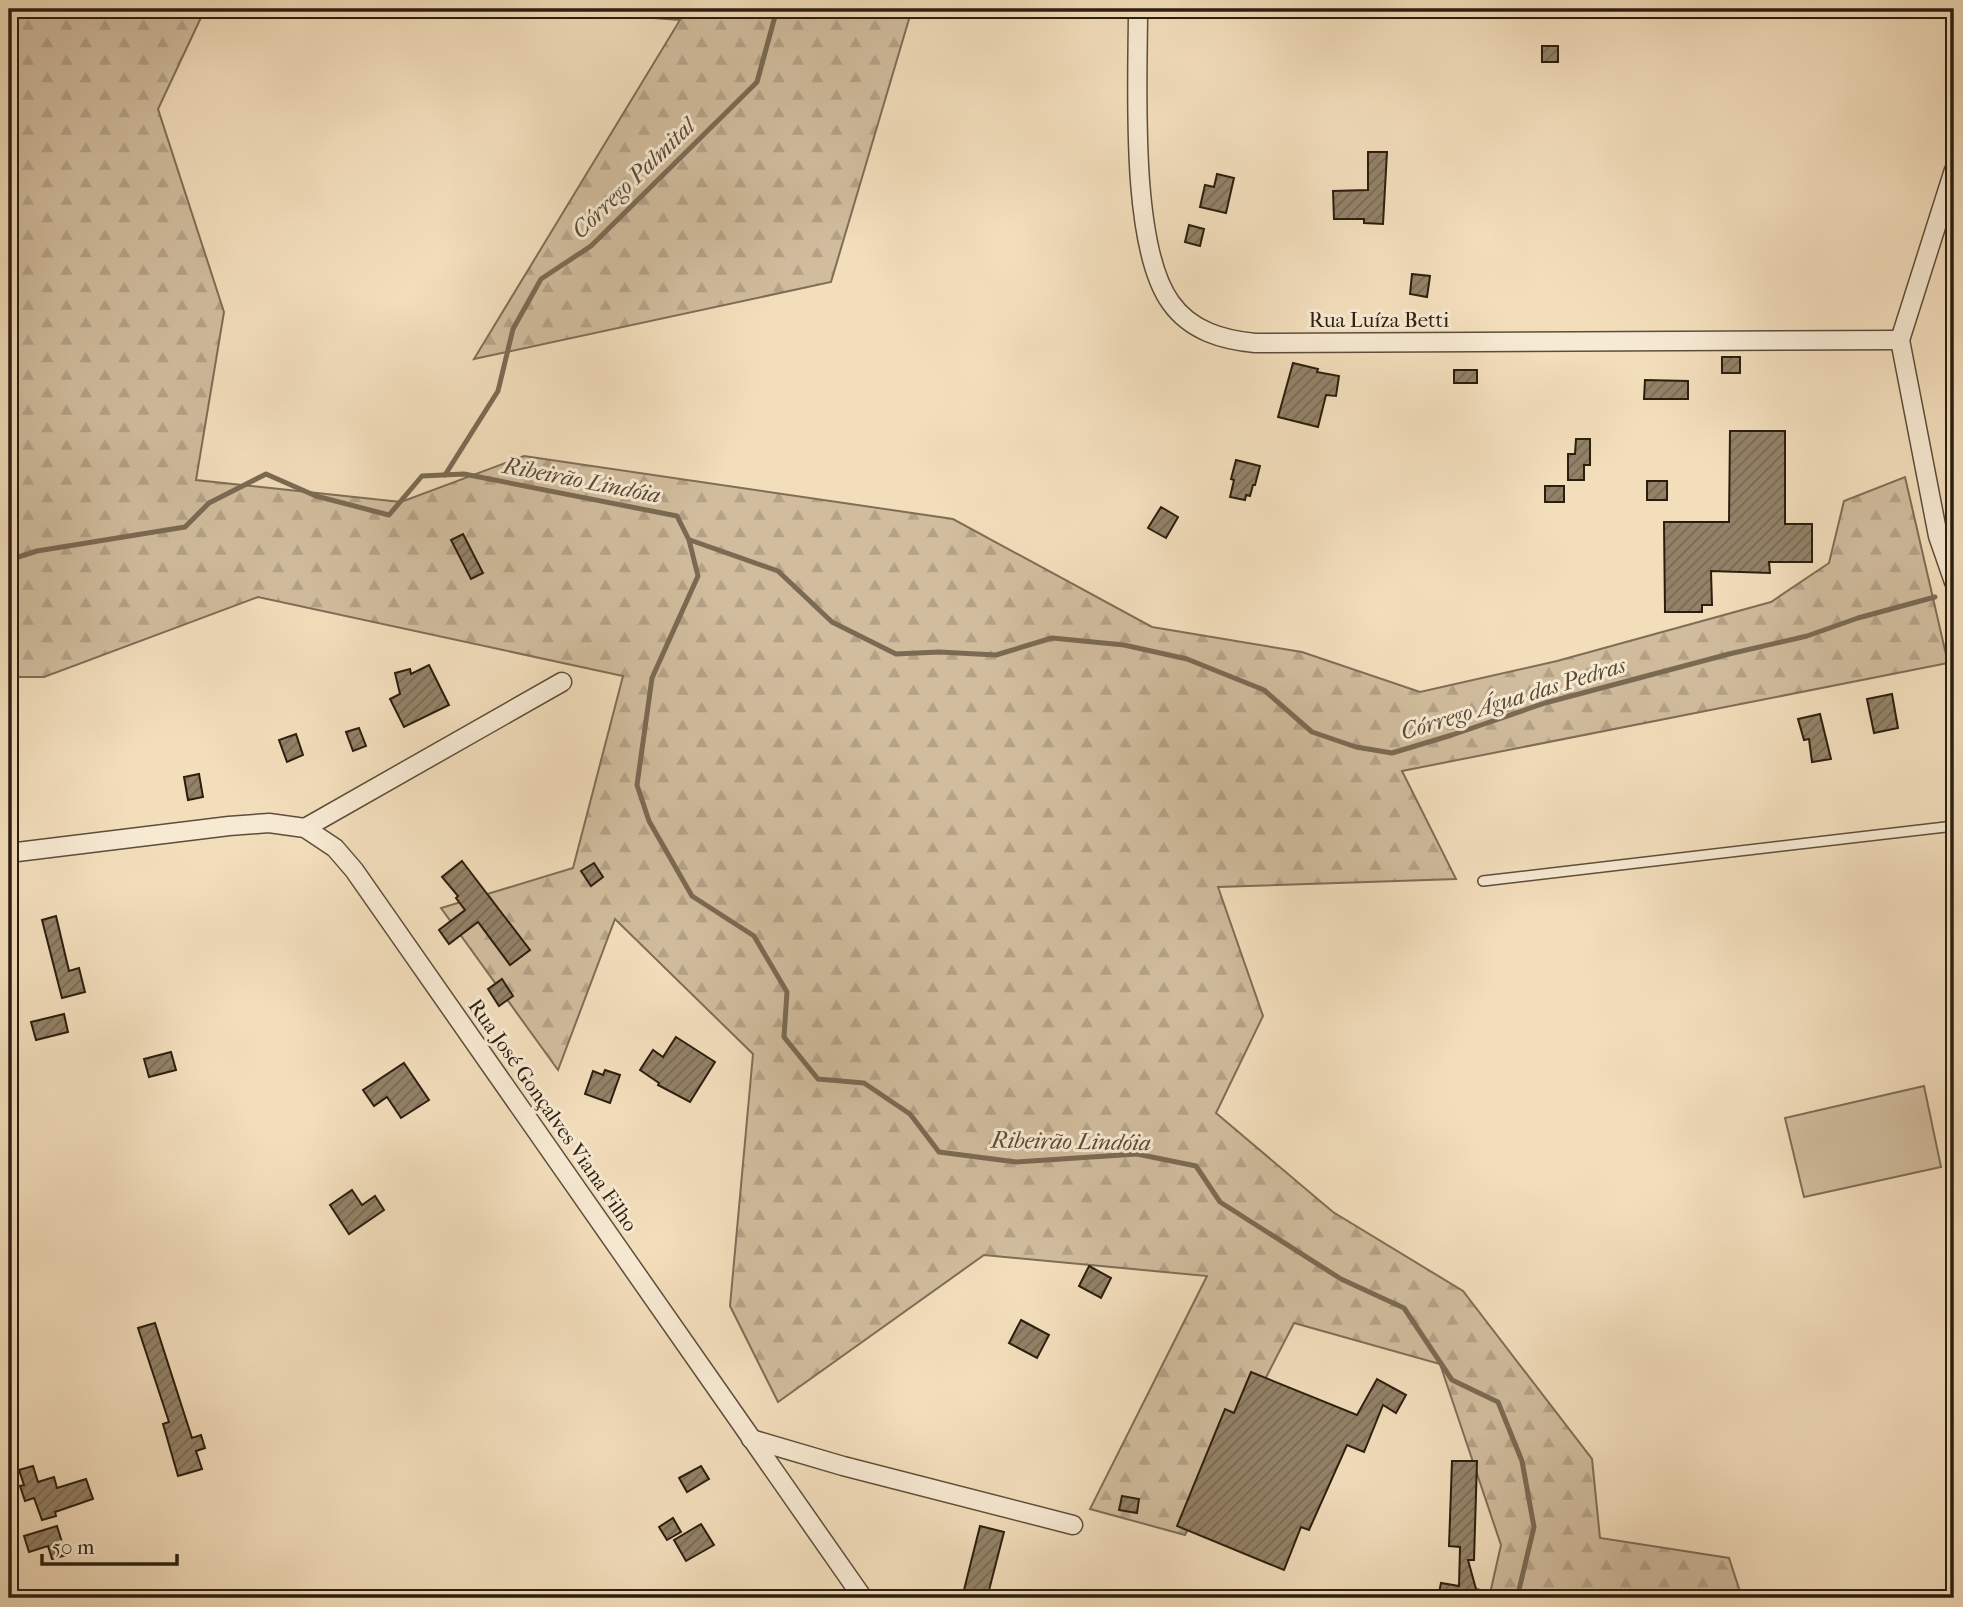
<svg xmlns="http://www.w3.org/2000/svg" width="1963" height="1607" viewBox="0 0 1963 1607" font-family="'IM FELL French Canon',serif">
  <defs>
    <pattern id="forest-firs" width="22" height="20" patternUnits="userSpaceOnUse" patternTransform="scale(1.75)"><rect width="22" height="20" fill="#d1bd9e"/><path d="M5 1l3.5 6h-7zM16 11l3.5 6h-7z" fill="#b4a287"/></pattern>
    <pattern id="building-hatch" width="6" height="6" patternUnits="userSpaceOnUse" patternTransform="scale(1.75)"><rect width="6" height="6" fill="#938268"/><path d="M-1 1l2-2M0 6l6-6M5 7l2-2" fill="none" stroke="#786a54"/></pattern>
  </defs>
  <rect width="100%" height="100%" fill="#f3debc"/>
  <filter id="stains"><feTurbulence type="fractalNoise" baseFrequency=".00286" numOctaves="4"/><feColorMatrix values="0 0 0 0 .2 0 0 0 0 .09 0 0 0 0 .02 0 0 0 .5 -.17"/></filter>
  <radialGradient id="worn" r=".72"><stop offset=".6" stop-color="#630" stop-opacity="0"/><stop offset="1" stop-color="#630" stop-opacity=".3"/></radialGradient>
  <!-- green -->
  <polygon fill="#d1bd9e" stroke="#7e6e56" stroke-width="2" points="1924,1086 1941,1167 1804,1197 1785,1118"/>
  <!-- forest -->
  <g fill="url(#forest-firs)" stroke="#7e6e56" stroke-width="2">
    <polygon points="9,9 205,9 158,109 224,312 196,480 401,502 524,456 953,519 1152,627 1302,652 1420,692 1557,661 1771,602 1829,563 1844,501 1905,477 1948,663 1402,771 1456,879 1218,887 1263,1016 1216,1113 1333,1212 1463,1291 1592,1459 1600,1538 1729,1558 1742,1598 1489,1598 1501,1545 1440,1364 1294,1323 1185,1535 1090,1509 1207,1276 984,1255 778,1402 730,1306 753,1054 615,919 558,1070 441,908 573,868 623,676 258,597 44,677 9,677"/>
    <polygon points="532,9 912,9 831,282 474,359 680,20"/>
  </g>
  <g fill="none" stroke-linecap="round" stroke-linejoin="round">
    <!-- stream -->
    <g stroke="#7a6a53" stroke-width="5">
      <polyline points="445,475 498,391 513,329 541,279 591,246 757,82 777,9"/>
      <polyline points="690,540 778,571 832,622 896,654 939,652 996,655 1052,638 1124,645 1187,659 1264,690 1312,732 1356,747 1392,753 1452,735 1545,703 1729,654 1807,636 1858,618 1935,597"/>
      <polyline points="9,560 37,551 185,527 209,503 266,474 316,496 389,515 422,476 464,474 677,516 689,540 698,576 652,678 637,785 649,821 692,896 754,936 787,992 784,1037 818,1079 864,1083 910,1114 939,1152 1016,1162 1137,1154 1196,1166 1220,1202 1341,1279 1404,1308 1452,1380 1498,1402 1522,1461 1534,1527 1517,1598"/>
    </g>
  </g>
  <!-- building -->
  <g fill="url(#building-hatch)" stroke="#2b1e0e" stroke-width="2">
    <rect x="1542" y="46" width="16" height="16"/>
    <polygon points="1368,152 1387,152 1383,224 1364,223 1364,219 1334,219 1333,191 1368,190"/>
    <polygon points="1217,174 1234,178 1226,213 1200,207 1205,185 1214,187"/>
    <polygon points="1189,225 1204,229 1200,246 1185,242"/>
    <polygon points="1412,274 1430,276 1427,297 1410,294"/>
    <rect x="1722" y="357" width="18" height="16"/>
    <polygon points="1293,363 1318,369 1317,372 1339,376 1336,396 1326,395 1318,427 1278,417"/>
    <rect x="1454" y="370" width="23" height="13"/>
    <polygon points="1645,380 1688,381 1688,399 1644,399"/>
    <polygon points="1730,431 1785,431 1785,524 1812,524 1812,562 1769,562 1770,573 1711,571 1712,605 1702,605 1702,612 1665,612 1664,522 1729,522"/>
    <polygon points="1576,439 1590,439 1590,465 1584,465 1584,480 1568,480 1568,454 1575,454"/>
    <polygon points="1236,460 1260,466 1255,485 1253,485 1250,496 1246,495 1245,500 1230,497 1234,480 1231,479"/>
    <rect x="1647" y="481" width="20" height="19"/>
    <rect x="1545" y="486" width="19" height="16"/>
    <polygon points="1161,507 1178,517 1166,538 1148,528"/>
    <polygon points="463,534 483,573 471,579 451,540"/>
    <polygon points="429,665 449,705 404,727 390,699 400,694 395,673 410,669 411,674"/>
    <polygon points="1892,694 1898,728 1874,733 1867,699"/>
    <polygon points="1820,714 1831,759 1812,762 1809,739 1804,740 1798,719"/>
    <polygon points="359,728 366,746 353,751 346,732"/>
    <polygon points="296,734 303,755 287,762 279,740"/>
    <polygon points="199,774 203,797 188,800 184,777"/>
    <polygon points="462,861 530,950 510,965 478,922 449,944 439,930 465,910 456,898 458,896 442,877"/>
    <polygon points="594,863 603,877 591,886 581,871"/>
    <polygon points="56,916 69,971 79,968 85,992 62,998 42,920"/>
    <polygon points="502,979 513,996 499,1006 488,989"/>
    <polygon points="64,1014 68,1032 36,1040 31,1022"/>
    <polygon points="676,1037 715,1062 690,1102 658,1085 659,1083 640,1070 653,1050 663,1057"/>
    <polygon points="171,1052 176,1070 149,1077 144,1059"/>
    <polygon points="404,1063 429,1100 401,1118 387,1097 374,1106 363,1090"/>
    <polygon points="605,1070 620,1075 610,1103 585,1094 593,1071 603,1075"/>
    <polygon points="352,1190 362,1205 375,1196 384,1210 349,1234 330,1205"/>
    <polygon points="1089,1266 1111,1278 1101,1298 1079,1286"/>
    <polygon points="1021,1320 1049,1335 1037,1358 1009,1343"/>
    <polygon points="155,1323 192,1438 201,1435 205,1448 196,1451 202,1469 178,1476 163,1424 169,1422 138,1328"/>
    <polygon points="1251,1372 1357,1415 1377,1379 1406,1395 1396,1413 1383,1405 1364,1452 1347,1445 1309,1530 1301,1527 1284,1570 1177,1526 1225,1409 1234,1413"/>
    <polygon points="1452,1461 1477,1461 1474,1560 1468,1560 1476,1589 1484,1591 1484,1598 1438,1598 1441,1583 1459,1586 1460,1547 1449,1546"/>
    <polygon points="33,1466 38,1482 54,1477 57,1488 86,1479 93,1499 55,1512 56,1516 42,1520 34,1498 25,1501 20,1486 24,1485 19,1470"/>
    <polygon points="701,1466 709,1479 687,1492 679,1478"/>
    <polygon points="1122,1496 1139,1499 1137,1513 1119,1510"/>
    <polygon points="673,1518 681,1532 667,1540 659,1527"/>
    <polygon points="701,1524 714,1545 686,1561 674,1540"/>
    <polygon points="57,1526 66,1555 52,1559 48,1546 29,1552 24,1536"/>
    <polygon points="980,1526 1004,1532 987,1598 962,1598"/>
  </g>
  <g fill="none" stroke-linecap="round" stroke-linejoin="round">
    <defs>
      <polyline id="service" points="1483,881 1954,826"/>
      <g id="minor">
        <path d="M1138,9C1138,81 1129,246 1171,303C1191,331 1223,340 1255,343L1900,340"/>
        <polyline points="1954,170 1900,340 1938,536 1954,582"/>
        <polyline points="305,828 562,682"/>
        <polyline points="9,853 229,826 269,823 305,828 335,848 354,870 863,1598"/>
        <polyline points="751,1439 843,1466 1073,1525"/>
      </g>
    </defs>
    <!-- service casing -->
    <use href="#service" stroke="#5d4e3a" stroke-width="12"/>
    <!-- minor casing -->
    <use href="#minor" stroke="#5d4e3a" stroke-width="21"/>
    <!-- service -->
    <use href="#service" stroke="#f7ead3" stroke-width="9"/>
    <!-- minor -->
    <use href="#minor" stroke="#f7ead3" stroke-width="18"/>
  </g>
  <g text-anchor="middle" stroke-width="6" stroke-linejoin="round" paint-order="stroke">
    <!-- street labels -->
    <g font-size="21" fill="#2b1e0e" stroke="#f7ead3">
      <text x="1379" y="327">Rua Luíza Betti</text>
      <text transform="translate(553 1115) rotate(55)" y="7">Rua José Gonçalves Viana Filho</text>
    </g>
    <!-- water labels -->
    <g font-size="23" font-style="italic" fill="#594a36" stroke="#f7ead3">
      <text transform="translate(633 178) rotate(-44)" y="8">Córrego Palmital</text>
      <text transform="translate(582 480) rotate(11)" y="8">Ribeirão Lindóia</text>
      <text transform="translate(1513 698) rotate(-17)" y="8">Córrego Água das Pedras</text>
      <text transform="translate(1071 1141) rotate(1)" y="8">Ribeirão Lindóia</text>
    </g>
  </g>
  <!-- margin -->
  <rect width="1963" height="1607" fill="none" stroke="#f3debc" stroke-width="35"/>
  <rect x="10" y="10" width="1942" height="1586" fill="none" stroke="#2b1e0e" stroke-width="3.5"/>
  <rect x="18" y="18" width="1928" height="1572" fill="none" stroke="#2b1e0e" stroke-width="2"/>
  <!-- scale -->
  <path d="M42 1554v10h135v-10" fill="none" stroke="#2b1e0e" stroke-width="3.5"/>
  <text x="52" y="1554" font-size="21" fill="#2b1e0e" stroke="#f7ead3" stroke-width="5" paint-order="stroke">50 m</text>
  <rect width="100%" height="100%" filter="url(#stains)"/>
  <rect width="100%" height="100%" fill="url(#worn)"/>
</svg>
